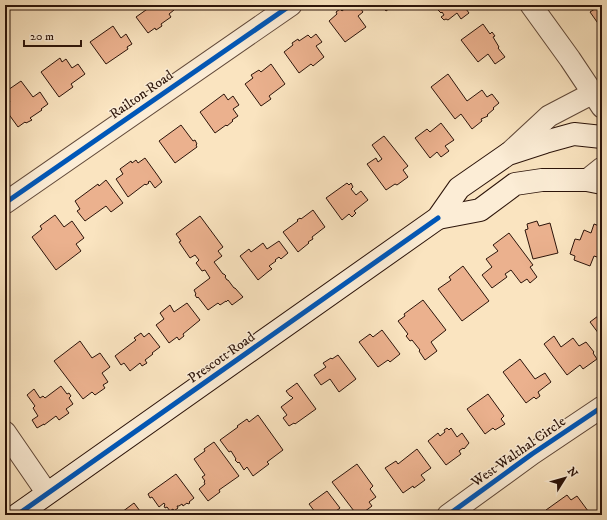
<svg xmlns="http://www.w3.org/2000/svg" width="607" height="520" viewBox="0 0 607 520" font-family="'IM FELL DW Pica',serif">
  <rect width="100%" height="100%" fill="#fae4c0"/>
  <filter id="stains"><feTurbulence type="fractalNoise" baseFrequency=".005" numOctaves="4"/><feColorMatrix values="0 0 0 0 .2 0 0 0 0 .09 0 0 0 0 .02 0 0 0 .5 -.17"/></filter>
  <radialGradient id="worn" r=".72"><stop offset=".6" stop-color="#630" stop-opacity="0"/><stop offset="1" stop-color="#630" stop-opacity=".3"/></radialGradient>
  <!-- building -->
  <g fill="#ebb18e" stroke="#2c140a">
    <polygon points="153,5 162,5 163,6 164,5 170,5 174,10 169,14 171,17 161,24 162,26 156,30 155,28 148,33 136,17"/>
    <polygon points="349,5 358,5 363,12 358,16 366,27 345,42 329,21 337,14 336,12 340,9 342,11"/>
    <polygon points="381,5 394,5 386,11"/>
    <polygon points="432,5 463,5 469,13 461,19 457,13 448,20 446,19 444,20 441,17 444,15 442,12 441,13 438,10 440,9 439,8 437,10 434,6 433,7"/>
    <polygon points="601,5 602,5 602,29 590,12"/>
    <polygon points="483,24 490,34 492,32 495,36 493,37 499,47 498,48 505,57 495,64 488,54 478,62 461,40"/>
    <polygon points="113,26 121,38 126,34 132,44 127,47 128,49 106,64 90,42"/>
    <polygon points="316,34 322,42 316,46 324,57 313,66 311,64 299,73 284,52 293,45 292,43 298,39 299,41 308,35 311,38"/>
    <polygon points="60,58 62,62 66,59 72,68 78,64 85,74 71,84 73,87 59,97 41,72"/>
    <polygon points="271,64 285,84 269,96 271,99 261,106 245,84 253,78 251,75 259,70 261,72"/>
    <polygon points="448,74 467,101 482,90 487,97 492,94 499,103 493,108 494,109 487,115 488,116 481,119 482,121 472,129 461,114 455,119 431,87"/>
    <polygon points="21,81 33,97 40,92 48,104 41,109 42,110 30,118 32,120 26,123 25,122 18,127 5,109 8,106 7,104 10,102 8,99 9,99 5,92"/>
    <polygon points="224,94 228,100 233,96 239,105 233,109 238,116 232,120 233,121 227,126 226,125 215,133 200,112"/>
    <polygon points="441,123 454,140 445,146 449,151 441,157 437,152 430,158 415,138 427,129 430,132"/>
    <polygon points="181,125 193,141 195,140 197,144 196,145 197,147 175,163 159,141"/>
    <polygon points="384,136 408,166 403,170 408,177 397,185 395,184 386,190 367,164 376,158 378,162 382,159 372,145"/>
    <polygon points="145,158 158,176 162,182 155,188 150,181 148,182 149,183 146,185 145,184 128,197 116,179 123,174 120,169 131,161 132,163 136,160 138,163"/>
    <polygon points="106,180 123,203 111,212 106,206 85,221 77,211 80,209 75,201 98,184 99,186"/>
    <polygon points="347,183 349,185 351,183 353,187 351,189 356,195 361,191 368,200 354,211 356,213 352,217 349,214 342,220 326,198"/>
    <polygon points="313,210 325,227 312,237 313,239 308,242 309,243 298,252 283,232 298,221 297,220 300,218 301,219"/>
    <polygon points="55,215 64,227 72,221 84,238 76,244 81,251 56,270 32,237 42,229 40,226"/>
    <polygon points="200,216 223,247 218,251 222,256 214,262 223,274 224,274 226,276 225,277 227,280 228,280 234,288 235,288 243,297 232,305 228,300 226,302 226,301 220,305 218,303 208,310 198,297 197,298 195,295 196,294 194,290 210,278 205,270 202,271 196,263 199,260 195,255 190,258 179,242 181,241 176,234"/>
    <polygon points="537,221 539,226 550,223 558,253 533,259 525,230 528,229 527,224"/>
    <polygon points="594,224 602,227 602,254 600,258 594,256 590,266 574,260 575,256 570,254 575,239 580,240 584,230 591,233"/>
    <polygon points="509,233 533,265 530,267 537,277 530,283 527,279 521,283 511,270 505,274 507,277 492,288 482,275 492,267 486,259 498,251 493,245"/>
    <polygon points="279,241 288,253 281,259 279,257 275,260 276,261 269,266 272,269 269,271 258,280 240,256 249,249 251,252 263,243 267,249"/>
    <polygon points="463,266 489,301 462,321 438,289 451,280 449,277"/>
    <polygon points="423,300 446,330 431,342 437,351 425,360 419,351 420,350 412,340 410,341 406,336 408,334 398,321 405,316 404,314"/>
    <polygon points="187,303 200,320 183,334 184,336 179,340 177,337 169,343 156,325 164,319 160,313 170,305 174,312"/>
    <polygon points="602,313 602,338 590,322"/>
    <polygon points="382,330 400,354 390,362 388,360 378,367 359,342 370,334 373,337"/>
    <polygon points="141,333 144,337 149,333 160,347 152,353 153,354 145,360 147,363 142,366 140,363 130,371 124,363 121,365 115,356 136,340 134,338"/>
    <polygon points="554,336 561,347 573,338 579,346 586,342 594,352 593,353 597,359 583,369 580,365 567,375 544,344"/>
    <polygon points="80,341 92,358 100,353 110,367 102,373 108,382 103,385 105,388 95,395 92,392 83,399 54,361"/>
    <polygon points="338,355 356,379 339,392 330,379 321,385 314,375 326,367 323,363 331,358 332,359"/>
    <polygon points="520,359 535,379 545,373 551,382 538,392 540,396 536,399 534,397 526,403 503,372"/>
    <polygon points="297,383 316,409 295,424 294,423 289,426 283,418 287,415 281,407 293,398 291,396 290,396 286,391"/>
    <polygon points="61,386 67,394 69,393 71,396 69,398 73,404 66,409 69,413 59,420 56,416 44,425 44,424 37,428 32,420 38,416 33,408 35,406 27,395 34,389 40,398 43,396 45,398"/>
    <polygon points="488,394 504,416 501,419 505,424 495,430 493,428 485,434 467,409"/>
    <polygon points="258,415 283,450 267,462 269,464 253,476 247,467 244,470 239,462 238,463 235,460 236,459 231,451 229,452 220,440 238,427 237,426 247,419 249,422"/>
    <polygon points="447,428 449,430 451,428 457,437 462,433 469,443 464,449 463,448 459,451 461,454 446,465 428,441 438,433 440,436 445,432 444,430"/>
    <polygon points="214,442 239,476 219,490 220,492 208,501 199,489 205,484 204,482 205,481 202,477 205,475 194,459 205,451 204,449"/>
    <polygon points="417,449 431,468 421,475 425,480 414,488 413,486 403,493 385,468 396,461 398,464"/>
    <polygon points="357,464 373,486 370,489 376,497 369,502 372,506 360,515 357,515 332,482"/>
    <polygon points="176,474 194,498 189,502 190,503 188,504 187,503 183,506 182,504 179,506 177,506 178,508 174,511 173,509 170,511 167,507 165,508 164,506 165,505 164,503 159,507 152,497 150,498 148,494"/>
    <polygon points="327,491 340,508 331,515 310,515 315,512 309,504"/>
    <polygon points="567,495 571,500 577,496 591,515 550,515 546,510"/>
    <polygon points="134,503 143,515 118,515"/>
  </g>
  <g fill="none" stroke-linecap="round" stroke-linejoin="round">
    <defs>
      <g id="minor">
        <polyline points="531,5 570,59 602,107"/>
        <polyline points="508,154 549,116 593,93 602,91"/>
        <polyline points="587,180 602,168"/>
        <polyline points="5,203 291,5"/>
        <polyline points="5,432 47,493"/>
        <polyline points="448,515 532,454 602,407"/>
      </g>
      <g id="secondary">
        <polyline points="438,218 480,210 515,184 542,180 587,180 602,183"/>
        <polyline points="17,515 438,218 459,188 508,154 545,142 574,134 602,137"/>
      </g>
    </defs>
    <!-- minor casing -->
    <use href="#minor" stroke="#604838" stroke-width="23"/>
    <!-- secondary casing -->
    <use href="#secondary" stroke="#2c140a" stroke-width="24"/>
    <!-- minor -->
    <use href="#minor" stroke="#fcedd6" stroke-width="21"/>
    <!-- secondary -->
    <use href="#secondary" stroke="#fcedd6" stroke-width="22"/>
    <defs>
      <g id="cycleway">
        <polyline points="5,203 291,5"/>
        <polyline points="17,515 438,218"/>
        <polyline points="448,515 532,454 602,407"/>
      </g>
    </defs>
    <!-- cycleway casing -->
    <use href="#cycleway" stroke="#fcedd6" stroke-width="8"/>
    <!-- cycleway -->
    <use href="#cycleway" stroke="#0057b8" stroke-width="5"/>
  </g>
  <g text-anchor="middle" stroke-width="3" stroke-linejoin="round" paint-order="stroke">
    <!-- street labels -->
    <g font-size="14" fill="#2c140a" stroke="#fcedd6">
      <text transform="translate(141 94) rotate(-35)" y="5">Railton Road</text>
      <text transform="translate(221 357) rotate(-35)" y="5">Prescott Road</text>
      <text transform="translate(518 451) rotate(-35)" y="5">West Walthal Circle</text>
    </g>
  </g>
  <!-- margin -->
  <rect width="607" height="520" fill="none" stroke="#fae4c0" stroke-width="20"/>
  <rect x="6" y="6" width="595" height="508" fill="none" stroke="#2c140a" stroke-width="2"/>
  <rect x="10" y="10" width="587" height="500" fill="none" stroke="#2c140a"/>
  <!-- north arrow -->
  <g transform="translate(565 478) rotate(53)" stroke="#fcedd6" stroke-width="3" paint-order="stroke">
  <path d="M0-3L7 15L0 10L-7 15Z" fill="#2c140a"/>
  <text y="-6" font-size="11" font-weight="bold" text-anchor="middle" fill="#2c140a">N</text>
  </g>
  <!-- scale -->
  <path d="M24 40v6h57v-6" fill="none" stroke="#2c140a" stroke-width="2"/>
  <text x="30" y="40" font-size="12" fill="#2c140a" stroke="#fcedd6" stroke-width="3" paint-order="stroke">20 m</text>
  <rect width="100%" height="100%" filter="url(#stains)"/>
  <rect width="100%" height="100%" fill="url(#worn)"/>
</svg>
